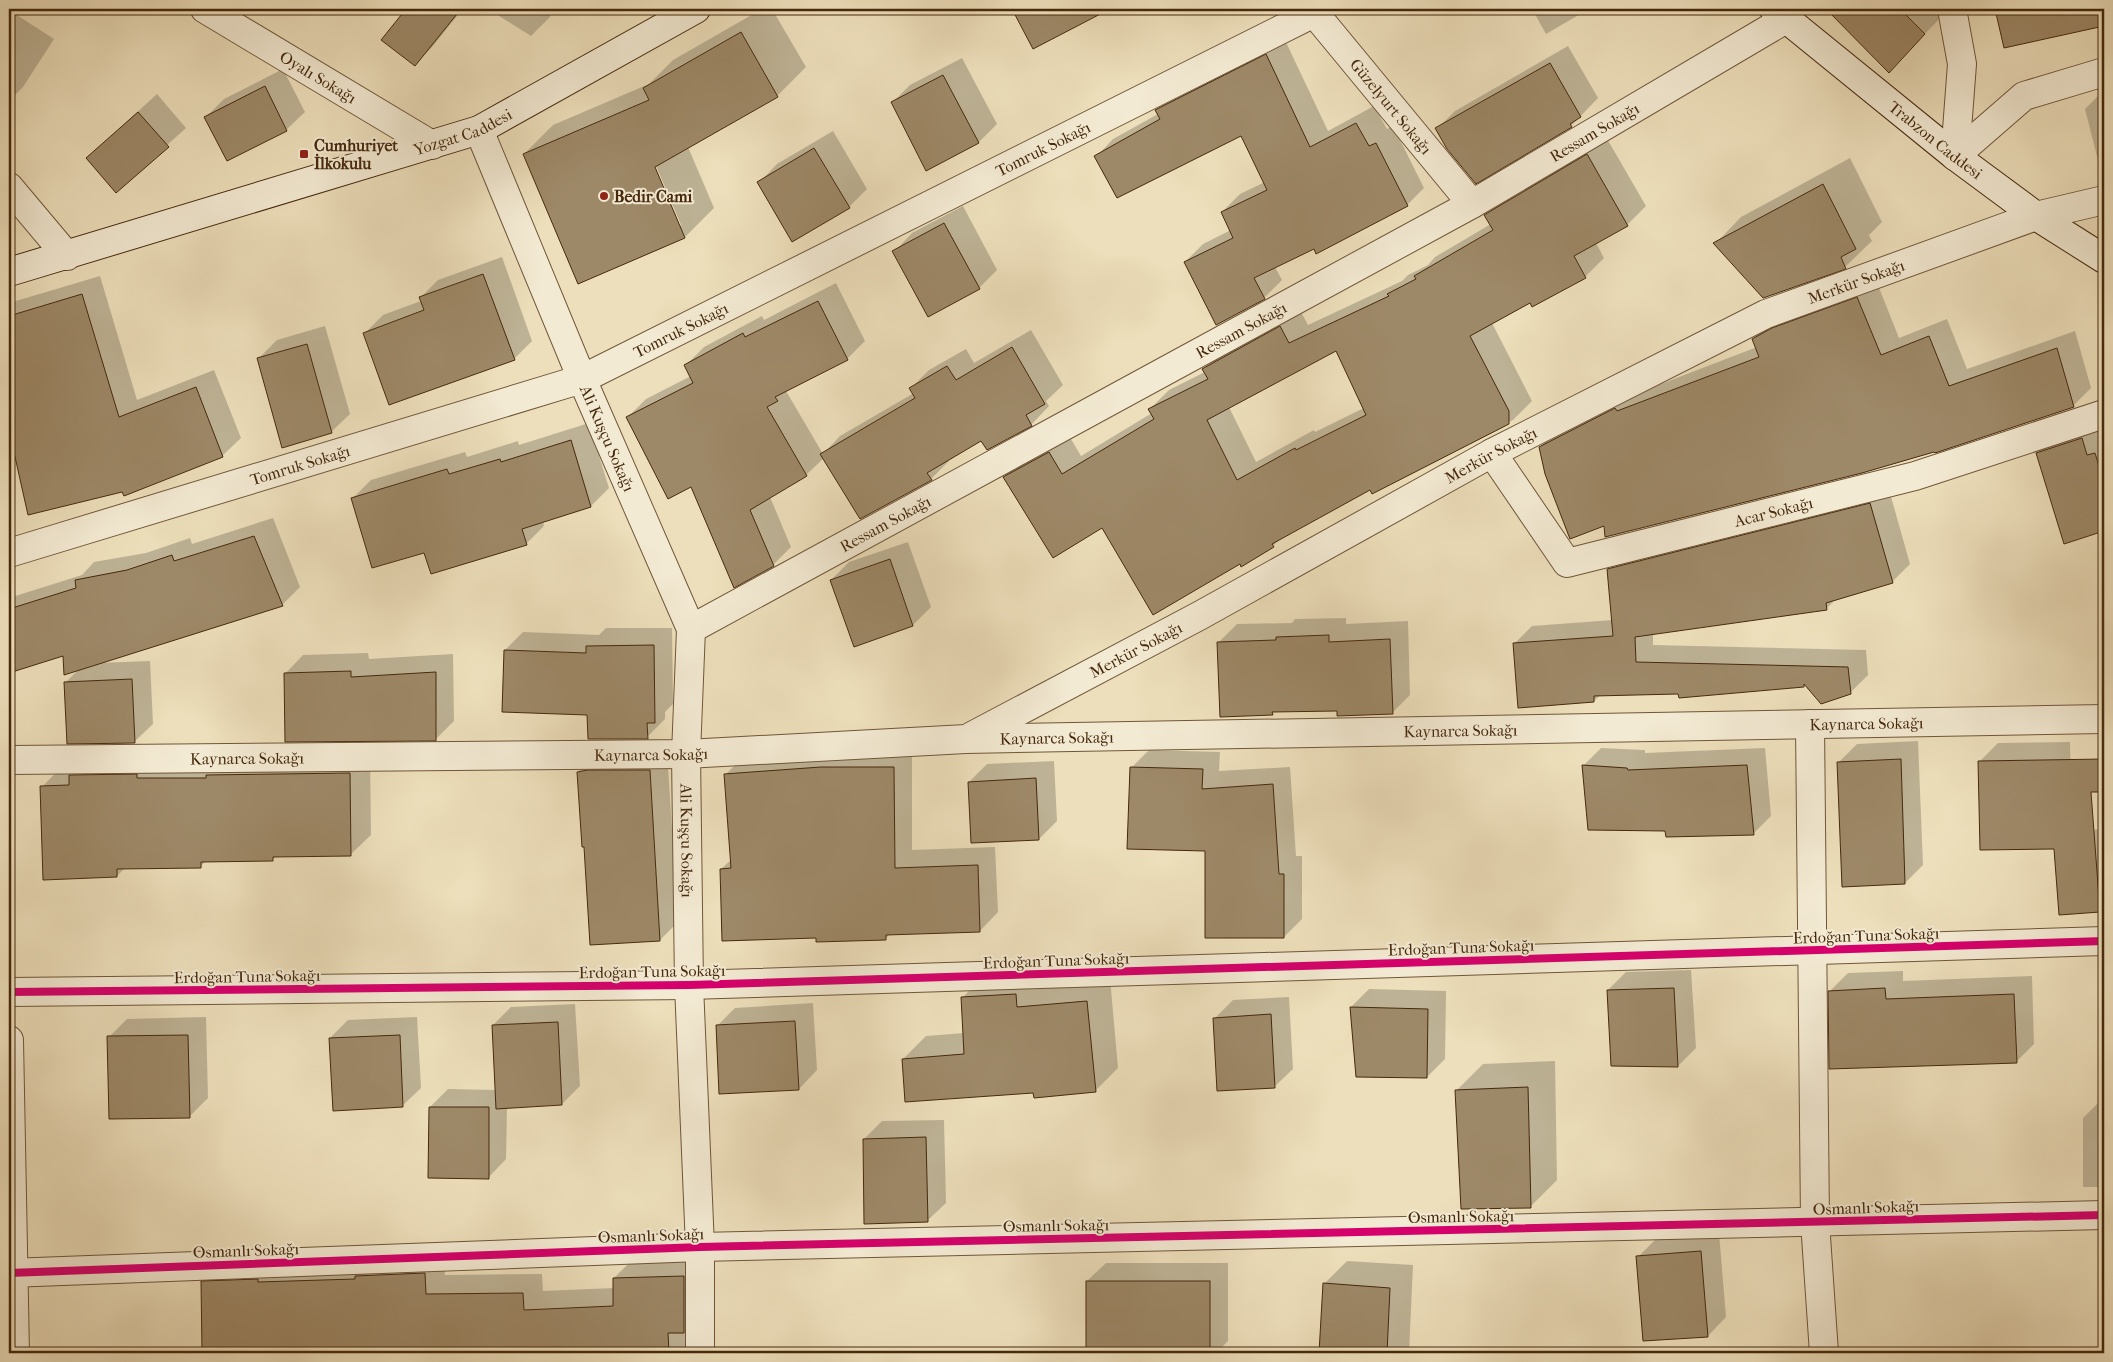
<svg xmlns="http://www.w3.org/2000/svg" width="2113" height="1362" viewBox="0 0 2113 1362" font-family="'IM FELL French Canon',serif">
  <rect width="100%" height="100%" fill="#eddfbb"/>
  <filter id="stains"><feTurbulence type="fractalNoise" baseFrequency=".004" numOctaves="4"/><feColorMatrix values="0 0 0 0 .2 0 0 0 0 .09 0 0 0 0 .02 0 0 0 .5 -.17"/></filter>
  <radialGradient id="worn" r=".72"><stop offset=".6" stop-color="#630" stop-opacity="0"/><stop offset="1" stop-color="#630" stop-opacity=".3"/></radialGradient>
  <!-- shadow -->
  <g fill="#0003" fill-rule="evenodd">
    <polygon points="408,9 458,9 461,11 433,46 415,64 383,40"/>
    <polygon points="488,9 555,9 549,18 531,36"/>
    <path d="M762,9H772L806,67L777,96L688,147L714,208L685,237L579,282L524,154L553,125L649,84L673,60ZM654,161L681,225H678L651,162Z"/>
    <polygon points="1013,9 1108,9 1034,47"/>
    <polygon points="1532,9 1589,9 1546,34"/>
    <polygon points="1827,9 1941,9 1945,13 1889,71"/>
    <polygon points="1996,9 2104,9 2104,26 2005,46"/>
    <polygon points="9,10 54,39 23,87 9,101"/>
    <polygon points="1284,38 1328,131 1374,106 1387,129 1393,126 1424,188 1407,205 1275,267 1282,280 1264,298 1217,324 1185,262 1203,244 1231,230 1222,212 1240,194 1265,182 1242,135 1096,157 1113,139 1158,114 1157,110 1174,93"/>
    <polygon points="1568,46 1598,98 1571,126 1437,129 1455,111"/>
    <polygon points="962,58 997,124 979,142 892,103 910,85"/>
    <polygon points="283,69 305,112 286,130 206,117 224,99"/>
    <polygon points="2104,90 2104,184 2085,109"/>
    <polygon points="157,94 186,128 116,191 87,158"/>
    <polygon points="833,131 867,189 849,207 793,240 759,183 777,164"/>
    <path d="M1606,137L1646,206L1627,225L1596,243L1604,258L1585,277L1531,301L1492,323L1532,401L1513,420L1373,492L1371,488L1281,538L1273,546L1240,563L1102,526L1005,477L1023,458L1068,434L1081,456L1152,413L1150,409L1169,390L1205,372L1204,369L1223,350L1299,308L1308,325L1402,281L1408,275L1428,265L1435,257L1491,224L1486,215L1505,196ZM1336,349L1364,408L1315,432L1314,430L1256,462L1229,407Z"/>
    <polygon points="1850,158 1882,222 1869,235 1872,241 1845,267 1715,244 1741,217"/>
    <polygon points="963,206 997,270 979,288 894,252 912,233"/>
    <polygon points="502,257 532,341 514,359 365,333 383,315 421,301 420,298 438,280"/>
    <polygon points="100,276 137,400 214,370 241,438 222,456 123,491 29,513 9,425 9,303"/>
    <polygon points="1876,280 1899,338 1947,319 1967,369 2075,331 2091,388 2073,406 1605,524 1540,447 1558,429 1635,394 1757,347 1753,339 1772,321"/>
    <polygon points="836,283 865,341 847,359 786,391 823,454 840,436 914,393 911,388 929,370 966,349 974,363 1031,330 1063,385 1046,401 1049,406 1031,425 987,449 982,440 948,460 949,461 931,479 824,458 806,475 770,497 791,547 773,565 692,485 628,417 646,399 691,376 686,365 704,347 762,316 764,320"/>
    <polygon points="325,326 350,414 331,432 259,358 277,340"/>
    <polygon points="2100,420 2104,434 2104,530 2065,542 2037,453 2055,435"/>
    <polygon points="589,423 609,488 591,506 543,521 544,526 526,544 425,551 353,498 371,480 465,452 467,457 518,441 519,445"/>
    <polygon points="1888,486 1910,564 1892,582 1837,598 1826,609 1653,633 1653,645 1866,650 1868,675 1850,693 1805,684 1803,686 1679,692 1601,694 1594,701 1514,644 1532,626 1613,620 1608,570 1626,552"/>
    <polygon points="273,518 300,587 282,605 99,663 150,661 153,724 134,742 66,682 79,669 64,654 9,672 9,598 82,575 94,562 146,553 190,538 192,544"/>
    <polygon points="908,542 931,607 913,625 831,580 849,562"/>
    <polygon points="1346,618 1346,624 1408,621 1410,695 1392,713 1338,709 1276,710 1272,714 1219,642 1237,624 1292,623 1295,619"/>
    <polygon points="606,628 672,628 673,704 665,712 665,719 647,737 589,714 505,650 523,632 599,635"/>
    <polygon points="368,653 369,659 453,654 454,721 436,739 285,674 303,655"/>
    <polygon points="1918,741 1923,865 1905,883 1839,762 1857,744"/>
    <polygon points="2070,742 2072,831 2104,829 2104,905 2099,910 2055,847 1980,761 1998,743"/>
    <polygon points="1601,748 1645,750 1645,753 1765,748 1771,816 1753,834 1666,830 1583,766"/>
    <polygon points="912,749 912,850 995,847 998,912 980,931 890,934 886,938 817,937 721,869 732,859 726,774 744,756"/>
    <polygon points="1149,750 1220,752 1219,771 1290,767 1296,856 1302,856 1302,919 1284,937 1131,768"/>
    <polygon points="667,752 678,922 660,940 578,772 596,754"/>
    <polygon points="370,753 371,835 350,855 276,856 272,860 207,860 200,867 125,868 117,876 42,787 62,766"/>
    <polygon points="1054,761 1057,821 1039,839 969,782 987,764"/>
    <polygon points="1691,970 1696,1048 1678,1066 1608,990 1626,972"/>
    <polygon points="1903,971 1903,981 2032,976 2034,1044 2016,1062 1830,991 1848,973"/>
    <polygon points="985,975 1110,978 1118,1068 1095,1091 903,1059 926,1036 964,1033 962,998"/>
    <polygon points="1369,989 1446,991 1445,1059 1427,1077 1351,1007"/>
    <polygon points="1289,997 1293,1069 1274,1087 1215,1018 1233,1000"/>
    <polygon points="813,1003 817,1070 799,1089 717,1026 735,1008"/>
    <polygon points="575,1004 580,1086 562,1104 507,1107 506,1159 488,1178 430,1107 448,1089 496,1090 493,1025 511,1007"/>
    <polygon points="206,1017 208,1098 190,1116 109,1037 127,1019"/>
    <polygon points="417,1017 421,1088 402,1106 330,1038 348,1020"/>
    <polygon points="1555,1061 1557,1180 1530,1207 1457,1090 1483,1064"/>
    <polygon points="2101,1100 2104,1100 2104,1187 2083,1187 2083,1118"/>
    <polygon points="944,1120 946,1203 927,1221 864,1139 882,1121"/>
    <polygon points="1719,1233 1726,1317 1708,1336 1638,1257 1656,1239"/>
    <polygon points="444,1254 445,1275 542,1274 543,1291 614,1288 614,1278 633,1259 703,1257 688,1353 457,1353 456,1350 382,1353 359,1353 359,1350 204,1353 202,1282 221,1262"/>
    <polygon points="1347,1261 1413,1265 1409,1353 1320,1353 1324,1284"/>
    <polygon points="1106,1263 1228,1263 1228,1341 1216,1353 1087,1353 1087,1281"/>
  </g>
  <!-- building -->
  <g fill="#9d8867" stroke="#46290d" fill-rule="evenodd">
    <polygon points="406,9 461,9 415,66 381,40"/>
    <polygon points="1012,9 1110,9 1033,49"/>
    <polygon points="1826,9 1900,9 1925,34 1889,73"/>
    <polygon points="1995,9 2104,9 2104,26 2004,48"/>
    <polygon points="741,32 778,97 655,167 685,238 578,284 523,154 649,100 643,88"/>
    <polygon points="1266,54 1310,147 1356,123 1369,146 1376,143 1408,206 1316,254 1314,249 1254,278 1265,299 1216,325 1184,262 1233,238 1221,212 1267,190 1241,136 1117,198 1094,156 1160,119 1155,110"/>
    <polygon points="1550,63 1581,117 1570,124 1572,127 1476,184 1447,149 1435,128"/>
    <polygon points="943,75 979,143 926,171 891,102"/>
    <polygon points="265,86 287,131 227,161 204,117"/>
    <polygon points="138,112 169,147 116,193 86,158"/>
    <polygon points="814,148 850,208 792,242 757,182"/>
    <path d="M1587,154L1628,226L1574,256L1586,278L1532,307L1530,303L1470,336L1509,411V424L1372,494L1370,490L1272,544L1274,547L1241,567L1240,564L1153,615L1102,528L1053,558L1003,477L1049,452L1062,474L1154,419L1148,409L1208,379L1202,369L1280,326L1289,343L1389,296L1387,294L1416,279L1414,276L1493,230L1484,215ZM1336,351L1366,415L1296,450L1295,448L1237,480L1207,420Z"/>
    <polygon points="1823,184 1856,249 1841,257 1846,269 1763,298 1713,243"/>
    <polygon points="944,223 980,289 928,317 892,251"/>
    <polygon points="483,274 515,360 389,405 363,333 424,310 419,297"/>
    <polygon points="82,294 119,417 196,387 223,457 124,496 122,492 28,515 9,430 9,316"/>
    <polygon points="1857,297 1881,355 1929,336 1949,386 2057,348 2074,407 1935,453 1934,452 1862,473 1605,537 1604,526 1570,539 1545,474 1539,447 1615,408 1617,411 1759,357 1752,339 1772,328"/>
    <polygon points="818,301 848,360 775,397 778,401 767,407 807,476 750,510 774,566 734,588 691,487 668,499 626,417 693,383 684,365 743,333 745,337"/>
    <polygon points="307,344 332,433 282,448 257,358"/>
    <polygon points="1012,347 1045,404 1026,415 1032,426 987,450 981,441 927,473 932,480 860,519 820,454 915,398 909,388 947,366 956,380"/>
    <polygon points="2082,438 2087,455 2095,453 2104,482 2104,531 2064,544 2036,453"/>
    <polygon points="571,440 591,507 522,529 527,545 431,574 424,553 372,568 351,498 447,469 449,474 500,459 501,462"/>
    <polygon points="1870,503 1893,583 1826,603 1827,610 1635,637 1636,662 1848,667 1851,694 1821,704 1804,684 1804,687 1679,698 1678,694 1594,696 1594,702 1518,708 1513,643 1613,636 1607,569"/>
    <polygon points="254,536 283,606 64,675 63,656 9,673 9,609 76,588 75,580 127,570 172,555 174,561"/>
    <polygon points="890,559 913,626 854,647 830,580"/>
    <polygon points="1329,635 1329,642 1390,639 1393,714 1337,716 1337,711 1272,712 1273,715 1220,717 1217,642 1276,640 1276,637"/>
    <polygon points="654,645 655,723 647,723 648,739 588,739 587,715 502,712 504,650 586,653 586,646"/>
    <polygon points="351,671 351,677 436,672 436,741 285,742 284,673"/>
    <polygon points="132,679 135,743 67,744 64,682"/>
    <polygon points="1901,759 1905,884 1842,887 1837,762"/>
    <polygon points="2104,759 2104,792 2091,792 2100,912 2059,915 2054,849 1980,850 1978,761"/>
    <polygon points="1582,765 1627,768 1628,770 1747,765 1754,835 1666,837 1665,831 1588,830"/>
    <polygon points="821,767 894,767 895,868 978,865 980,932 886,935 886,940 816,942 816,938 722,941 720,869 731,868 724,774"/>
    <polygon points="1130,767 1203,769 1202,789 1273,784 1279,874 1284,874 1284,938 1205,938 1205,851 1127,849"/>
    <polygon points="588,770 650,770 660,941 590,945 584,847 582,847 577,772"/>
    <polygon points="350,773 351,856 273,857 273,861 201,862 201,868 117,869 117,877 43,880 40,786 69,785 69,775 137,774 137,778 206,778 206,775"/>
    <polygon points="1036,778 1039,840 971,843 968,782"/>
    <polygon points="1674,988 1678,1067 1611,1066 1607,990"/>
    <polygon points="1885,988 1886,999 2014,994 2017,1063 1829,1069 1828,991"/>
    <polygon points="1016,994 1017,1007 1087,1001 1096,1092 1034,1098 1033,1093 905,1102 902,1059 964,1054 961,997"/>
    <polygon points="1350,1007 1428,1009 1427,1078 1356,1077"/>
    <polygon points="1271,1014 1275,1088 1217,1091 1213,1018"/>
    <polygon points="795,1021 799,1090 719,1094 716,1025"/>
    <polygon points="558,1022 562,1105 496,1109 492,1025"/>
    <polygon points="188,1035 190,1118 109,1119 107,1036"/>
    <polygon points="400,1035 403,1107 333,1111 329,1038"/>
    <polygon points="1528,1087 1531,1208 1461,1209 1455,1090"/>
    <polygon points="429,1107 489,1107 489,1179 428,1178"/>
    <polygon points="926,1137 928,1222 864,1224 863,1139"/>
    <polygon points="1701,1251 1708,1337 1643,1341 1636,1256"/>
    <polygon points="425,1273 426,1294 523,1293 524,1310 613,1306 613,1278 684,1276 684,1333 668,1333 669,1353 455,1353 455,1351 409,1353 358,1353 358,1352 202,1353 201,1281 258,1279 258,1282 355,1279 355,1276"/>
    <rect x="1086" y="1281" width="124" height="72"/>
    <polygon points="1323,1283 1390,1288 1387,1353 1319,1353"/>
  </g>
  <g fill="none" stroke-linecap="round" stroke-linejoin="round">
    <defs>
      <g id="street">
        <path id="s1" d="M205,9L432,145"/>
        <path id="s2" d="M1311,9L1472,204"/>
        <polyline points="1952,9 1962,64 1955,156"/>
        <path id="s3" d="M479,130L582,379L691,629L686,754L689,985L700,1247V1353"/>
        <polyline points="1955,156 2024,96 2104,72"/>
        <polyline points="9,187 67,256"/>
        <path id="s4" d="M1492,453L1567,563L1915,476L2104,414"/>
        <path id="s5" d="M9,553L582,379L1314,13"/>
        <path id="s6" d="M691,629L1472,204L1786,19"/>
        <polyline points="1810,724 1815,1222 1824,1353"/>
        <path id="s7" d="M972,736L1199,616L1492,453L1766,314L2036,216L2104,200"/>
        <path id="s8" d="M9,760L686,754L966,739L2104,719"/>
        <polyline points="9,992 689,985 2104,941"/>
        <polyline points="9,1040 15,1353"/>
        <polyline points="9,1273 700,1247 2104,1215"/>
      </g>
      <g id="secondary">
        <path id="s9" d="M1774,9L1955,156L2036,216L2104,259"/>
        <path id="s10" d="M9,272L479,130L696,9"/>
      </g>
    </defs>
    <!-- street casing -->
    <use href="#street" stroke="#705638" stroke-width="30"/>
    <!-- secondary casing -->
    <use href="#secondary" stroke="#46290d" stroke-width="30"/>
    <!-- street -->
    <use href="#street" stroke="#f3ead3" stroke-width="28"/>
    <!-- secondary -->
    <use href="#secondary" stroke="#f3ead3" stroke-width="28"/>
    <defs>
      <g id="cycleway">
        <polyline points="9,992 689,985 2104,941"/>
        <polyline points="9,1273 700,1247 2104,1215"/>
      </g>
    </defs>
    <!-- cycleway casing -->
    <use href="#cycleway" stroke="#f3ead3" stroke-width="11"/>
    <!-- cycleway -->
    <use href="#cycleway" stroke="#d6006c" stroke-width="8"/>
  </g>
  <!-- markers -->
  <g fill="#8f2418" stroke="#f3ead3" stroke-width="2">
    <rect x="299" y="149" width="10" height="10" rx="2.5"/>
    <circle cx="604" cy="196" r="5"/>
  </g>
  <g text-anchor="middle" stroke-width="4" stroke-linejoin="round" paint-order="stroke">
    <!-- street labels -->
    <g font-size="16" fill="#46290d" stroke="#f3ead3">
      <text dy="6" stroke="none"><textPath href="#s1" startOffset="132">Oyalı Sokağı</textPath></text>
      <text dy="6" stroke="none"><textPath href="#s2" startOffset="126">Güzelyurt Sokağı</textPath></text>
      <text dy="6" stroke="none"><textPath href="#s10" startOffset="475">Yozgat Caddesi</textPath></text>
      <text dy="6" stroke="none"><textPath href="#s6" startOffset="1031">Ressam Sokağı</textPath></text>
      <text dy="6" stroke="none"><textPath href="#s9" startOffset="208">Trabzon Caddesi</textPath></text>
      <text dy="6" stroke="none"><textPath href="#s5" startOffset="1114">Tomruk Sokağı</textPath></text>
      <text dy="6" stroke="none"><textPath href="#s7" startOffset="995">Merkür Sokağı</textPath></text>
      <text dy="6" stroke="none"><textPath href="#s5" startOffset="709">Tomruk Sokağı</textPath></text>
      <text dy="6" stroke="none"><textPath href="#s6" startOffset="626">Ressam Sokağı</textPath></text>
      <text dy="6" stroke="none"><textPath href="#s3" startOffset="334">Ali Kuşçu Sokağı</textPath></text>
      <text dy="6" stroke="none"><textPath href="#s7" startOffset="590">Merkür Sokağı</textPath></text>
      <text dy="6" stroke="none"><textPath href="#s5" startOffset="304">Tomruk Sokağı</textPath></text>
      <text dy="6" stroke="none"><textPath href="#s4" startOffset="346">Acar Sokağı</textPath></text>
      <text dy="6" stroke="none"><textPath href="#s6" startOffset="221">Ressam Sokağı</textPath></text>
      <text dy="6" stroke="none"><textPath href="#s7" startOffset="185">Merkür Sokağı</textPath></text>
      <text dy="6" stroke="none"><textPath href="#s8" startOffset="1858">Kaynarca Sokağı</textPath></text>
      <text dy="6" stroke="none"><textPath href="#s8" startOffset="1452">Kaynarca Sokağı</textPath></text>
      <text dy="6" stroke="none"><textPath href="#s8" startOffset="1048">Kaynarca Sokağı</textPath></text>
      <text dy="6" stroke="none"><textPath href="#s8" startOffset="642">Kaynarca Sokağı</textPath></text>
      <text dy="6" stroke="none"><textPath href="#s8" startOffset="238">Kaynarca Sokağı</textPath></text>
      <text dy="6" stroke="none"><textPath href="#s3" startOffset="754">Ali Kuşçu Sokağı</textPath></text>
      <text transform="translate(1866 935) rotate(-2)" y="6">Erdoğan Tuna Sokağı</text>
      <text transform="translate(1461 947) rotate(-2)" y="6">Erdoğan Tuna Sokağı</text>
      <text transform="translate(1056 960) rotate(-2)" y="6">Erdoğan Tuna Sokağı</text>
      <text transform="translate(652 971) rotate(-1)" y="6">Erdoğan Tuna Sokağı</text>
      <text transform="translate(247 976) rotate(-1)" y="6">Erdoğan Tuna Sokağı</text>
      <text transform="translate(1866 1207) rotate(-2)" y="6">Osmanlı Sokağı</text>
      <text transform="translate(1461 1216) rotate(-1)" y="6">Osmanlı Sokağı</text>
      <text transform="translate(1056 1225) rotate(-1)" y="6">Osmanlı Sokağı</text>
      <text transform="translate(651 1235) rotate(-2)" y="6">Osmanlı Sokağı</text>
      <text transform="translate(246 1250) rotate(-2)" y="6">Osmanlı Sokağı</text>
    </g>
    <!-- poi labels -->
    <g font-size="16" font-weight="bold" fill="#46290d" stroke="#f3ead3" text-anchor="start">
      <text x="314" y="151">Cumhuriyet<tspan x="314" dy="18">İlkokulu</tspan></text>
      <text x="614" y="202">Bedir Cami</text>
    </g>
  </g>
  <!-- margin -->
  <rect width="2113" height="1362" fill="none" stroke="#eddfbb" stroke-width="30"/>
  <rect x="10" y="10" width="2093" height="1342" fill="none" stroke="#46290d" stroke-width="2.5"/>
  <rect x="15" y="15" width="2083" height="1332" fill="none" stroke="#46290d"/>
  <rect width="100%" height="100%" filter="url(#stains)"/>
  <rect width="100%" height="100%" fill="url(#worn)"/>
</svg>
